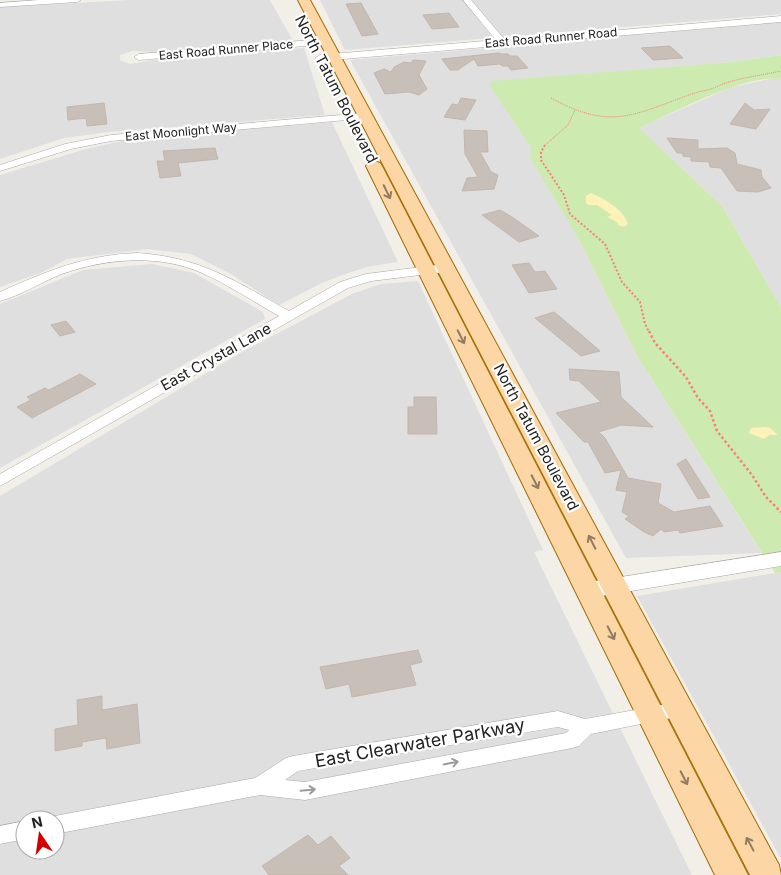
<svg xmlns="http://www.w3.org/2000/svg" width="781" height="875" viewBox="0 0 781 875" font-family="Inter,sans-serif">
  <rect width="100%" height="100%" fill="#f2efe9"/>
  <!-- residential -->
  <g fill="#e0dfdf" fill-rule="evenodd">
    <polygon points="130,0 270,0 293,41 158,52 133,51 120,55 120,60 130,64 172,57 304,48 325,115 109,132 64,138 0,159 0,7"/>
    <polygon points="320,0 781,0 781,14 345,50"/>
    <polygon points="781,22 781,55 733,62 491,82 495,92 531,148 531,157 578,238 637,356 762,553 626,558 350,60"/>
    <polygon points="774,78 781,79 781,307 722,206 638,128 732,87"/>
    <polygon points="332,122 398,262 367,267 342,275 320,284 279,305 231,274 191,254 147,249 67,259 43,272 0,287 0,175 86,149 126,140"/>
    <polygon points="152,264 194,273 263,312 265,319 0,468 0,304 83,270"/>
    <path d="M418,281L543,550L534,552L692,875H0V496L242,352L352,294L381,284ZM25,820H55V850H25Z"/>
    <polygon points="781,572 781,859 637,596"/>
  </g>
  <!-- grass -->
  <path fill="#cdebb0" d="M781,55V79C745,74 673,113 639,128L722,206L781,307V572L775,573L637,356L578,238L530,157L531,148L490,86L491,81L733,62Z"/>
  <!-- sand -->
  <g fill="#fff1ba">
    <path d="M591,193C605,199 623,209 628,224L624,227L618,225L617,222L607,217L612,215L597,205H589L586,203V196Z"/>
    <polygon points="765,427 770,428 778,435 769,435 764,439 749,433 751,428"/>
  </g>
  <!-- building -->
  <g fill="#c7bfb8" stroke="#c4b6ab">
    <polygon points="361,3 378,34 362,36 346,4"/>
    <polygon points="449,13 459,27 432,29 423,15"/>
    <polygon points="670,46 683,58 653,60 641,48"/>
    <polygon points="499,53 501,54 508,54 510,56 517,56 528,68 511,70 508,66 502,66 500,64 478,66 474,59 458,70 450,70 442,59"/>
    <polygon points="413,60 426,61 419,75 427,89 419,95 409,92 385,94 374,73 384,69 391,72 394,67 404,62 411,63"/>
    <polygon points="461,98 476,100 465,120 444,117 452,104 458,105"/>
    <polygon points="104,103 107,124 87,126 86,118 68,120 67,107"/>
    <polygon points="745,103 754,110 770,109 756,129 730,124"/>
    <polygon points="464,130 487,131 488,152 480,152 491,172 498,175 494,189 462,191 467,178 478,177 465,154"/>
    <polygon points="667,138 698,140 698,149 727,148 735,153 737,164 761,170 762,177 771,188 758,192 737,191 721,168 710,167 709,162 691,161 691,157 683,156 683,153 677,153"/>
    <polygon points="215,148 218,159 178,163 181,176 160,178 157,161 165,161 163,151"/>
    <polygon points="500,210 512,217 539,236 519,242 482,215"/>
    <polygon points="529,263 535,272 545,271 557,289 529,293 512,265"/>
    <polygon points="554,312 578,332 600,351 581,356 535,318"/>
    <polygon points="66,321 75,332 60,336 51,325"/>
    <polygon points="569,369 619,372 621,397 653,427 621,425 599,432 605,438 628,478 661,484 658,503 674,512 710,506 723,526 680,533 678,530 664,532 661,529 653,536 644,532 625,519 629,516 622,512 627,492 616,490 621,470 605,473 588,442 584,442 556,413 601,402 579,381 570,380"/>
    <polygon points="80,374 96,384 32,418 17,407 31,400 27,397 45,388 49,390"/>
    <polygon points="414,397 436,397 437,434 408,434 408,407 414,407"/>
    <polygon points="686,459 710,497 698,499 677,464"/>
    <polygon points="418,650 422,662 410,665 416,685 352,697 349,684 326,689 320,667"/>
    <polygon points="102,696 102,710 137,704 140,743 107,749 106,738 82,742 82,746 55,751 55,729 78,725 77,700"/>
    <polygon points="308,835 318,845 331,836 350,858 339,866 348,875 269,875 262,866"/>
  </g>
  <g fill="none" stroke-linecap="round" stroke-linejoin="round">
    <defs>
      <g id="minor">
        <polygon points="39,0 81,0 77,2 0,7 0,3"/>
        <polygon points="463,0 471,0 505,40 781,16 781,22 320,61 315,58 320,55 496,40"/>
        <polygon points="326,39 329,40 329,44 139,60 134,57 139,54"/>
        <polygon points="365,113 369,114 369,118 111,141 71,149 0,171 0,165 65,144 111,135"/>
        <path d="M137,253C201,257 235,281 289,311L340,282L366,274L445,264L451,268L445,272L371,281L348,288L0,486V474L279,316C254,302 229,285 202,273C162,255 112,258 71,271C46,278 24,295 0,301V292C47,271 85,255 137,253Z"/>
        <path d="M679,702L686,705L689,710L686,715L591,734L579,746L572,748L305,800L260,795L55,834V820H47L55,816L255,778L286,758L293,756L558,711L585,719ZM558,727L569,730L566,733L305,782L285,780L298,771Z"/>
        <polygon points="25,821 25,839 0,844 0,826"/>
      </g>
      <polygon id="tertiary" points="781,552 781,566 589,598 581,595 578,590 581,585 589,582"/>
      <g id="primary">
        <polygon points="298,0 310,0 779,865 781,875 750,875"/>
        <polygon points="374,161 380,163 382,166 748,875 715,875 366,166 368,163"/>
      </g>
    </defs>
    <!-- minor casing -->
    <use href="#minor" stroke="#a9a9a9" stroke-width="1"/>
    <!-- tertiary casing -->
    <use href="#tertiary" stroke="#a9a9a9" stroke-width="1"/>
    <!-- primary casing -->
    <use href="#primary" stroke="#a06b00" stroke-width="2"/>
    <!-- path-far2 -->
    <g stroke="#fa8072" stroke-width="1" stroke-dasharray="1 1" stroke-linecap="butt">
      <path d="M551,98C610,130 631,116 689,95C696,92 704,91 711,89C717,87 722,84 729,82C745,77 764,75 781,71"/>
      <polyline points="544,146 568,125 575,110"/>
    </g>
    <!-- path-far1 -->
    <polyline stroke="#fa8072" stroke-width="2" stroke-dasharray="2 2" stroke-linecap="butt" points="545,145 541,152 541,160 564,195 570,214 605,244 622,282 640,302 645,324 649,332"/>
    <!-- path -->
    <polyline stroke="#fa8072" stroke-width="2.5" stroke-dasharray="2.5 2.5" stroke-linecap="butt" points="649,331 655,343 686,377 698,398 710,411 717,431 752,475 766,497 781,512"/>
    <!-- minor -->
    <use href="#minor" fill="#fff" fill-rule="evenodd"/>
    <!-- tertiary -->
    <use href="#tertiary" fill="#fff" fill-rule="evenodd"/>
    <!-- primary -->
    <use href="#primary" fill="#fcd6a4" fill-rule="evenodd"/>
  </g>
  <!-- one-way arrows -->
  <defs><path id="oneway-shaft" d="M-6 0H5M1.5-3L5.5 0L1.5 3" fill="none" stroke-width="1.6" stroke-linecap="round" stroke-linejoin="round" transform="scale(1.25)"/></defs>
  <g stroke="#8f7c63">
    <use href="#oneway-shaft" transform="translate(387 192) rotate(64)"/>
    <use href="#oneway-shaft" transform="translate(461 337) rotate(63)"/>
    <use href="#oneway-shaft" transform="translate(535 482) rotate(63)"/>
    <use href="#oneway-shaft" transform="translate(592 542) rotate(-117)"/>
    <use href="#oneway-shaft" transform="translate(611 633) rotate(63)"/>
    <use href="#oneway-shaft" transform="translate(684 778) rotate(63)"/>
    <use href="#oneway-shaft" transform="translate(750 844) rotate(-118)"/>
  </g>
  <g stroke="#9c9c9c">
    <use href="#oneway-shaft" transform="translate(451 763) rotate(-11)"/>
    <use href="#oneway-shaft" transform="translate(308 790) rotate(-5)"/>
  </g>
  <g text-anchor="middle" stroke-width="4.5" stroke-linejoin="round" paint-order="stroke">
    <!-- far-street labels -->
    <g font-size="12" fill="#222" stroke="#fff">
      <text transform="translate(551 38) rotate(-5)" y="4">East Road Runner Road</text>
      <text transform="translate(226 50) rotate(-5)" y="4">East Road Runner Place</text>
      <text transform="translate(181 132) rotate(-5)" y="4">East Moonlight Way</text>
    </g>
    <!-- street labels -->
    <g font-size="15" fill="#222" stroke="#fff">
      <text transform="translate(336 89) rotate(63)" y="5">North Tatum Boulevard</text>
      <text transform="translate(216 357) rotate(-29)" y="5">East Crystal Lane</text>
      <text transform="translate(536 437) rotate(62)" y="5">North Tatum Boulevard</text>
    </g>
    <!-- near-street labels -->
    <g font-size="18" fill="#222" stroke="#fff">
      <text transform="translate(420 743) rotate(-10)" y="6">East Clearwater Parkway</text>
    </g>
  </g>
  <!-- north arrow -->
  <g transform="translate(40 835) rotate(347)"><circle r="24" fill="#ffffff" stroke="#a7a7a7"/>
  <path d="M0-4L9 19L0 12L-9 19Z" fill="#d40000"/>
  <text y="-8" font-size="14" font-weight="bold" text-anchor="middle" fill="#222222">N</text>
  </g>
</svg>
